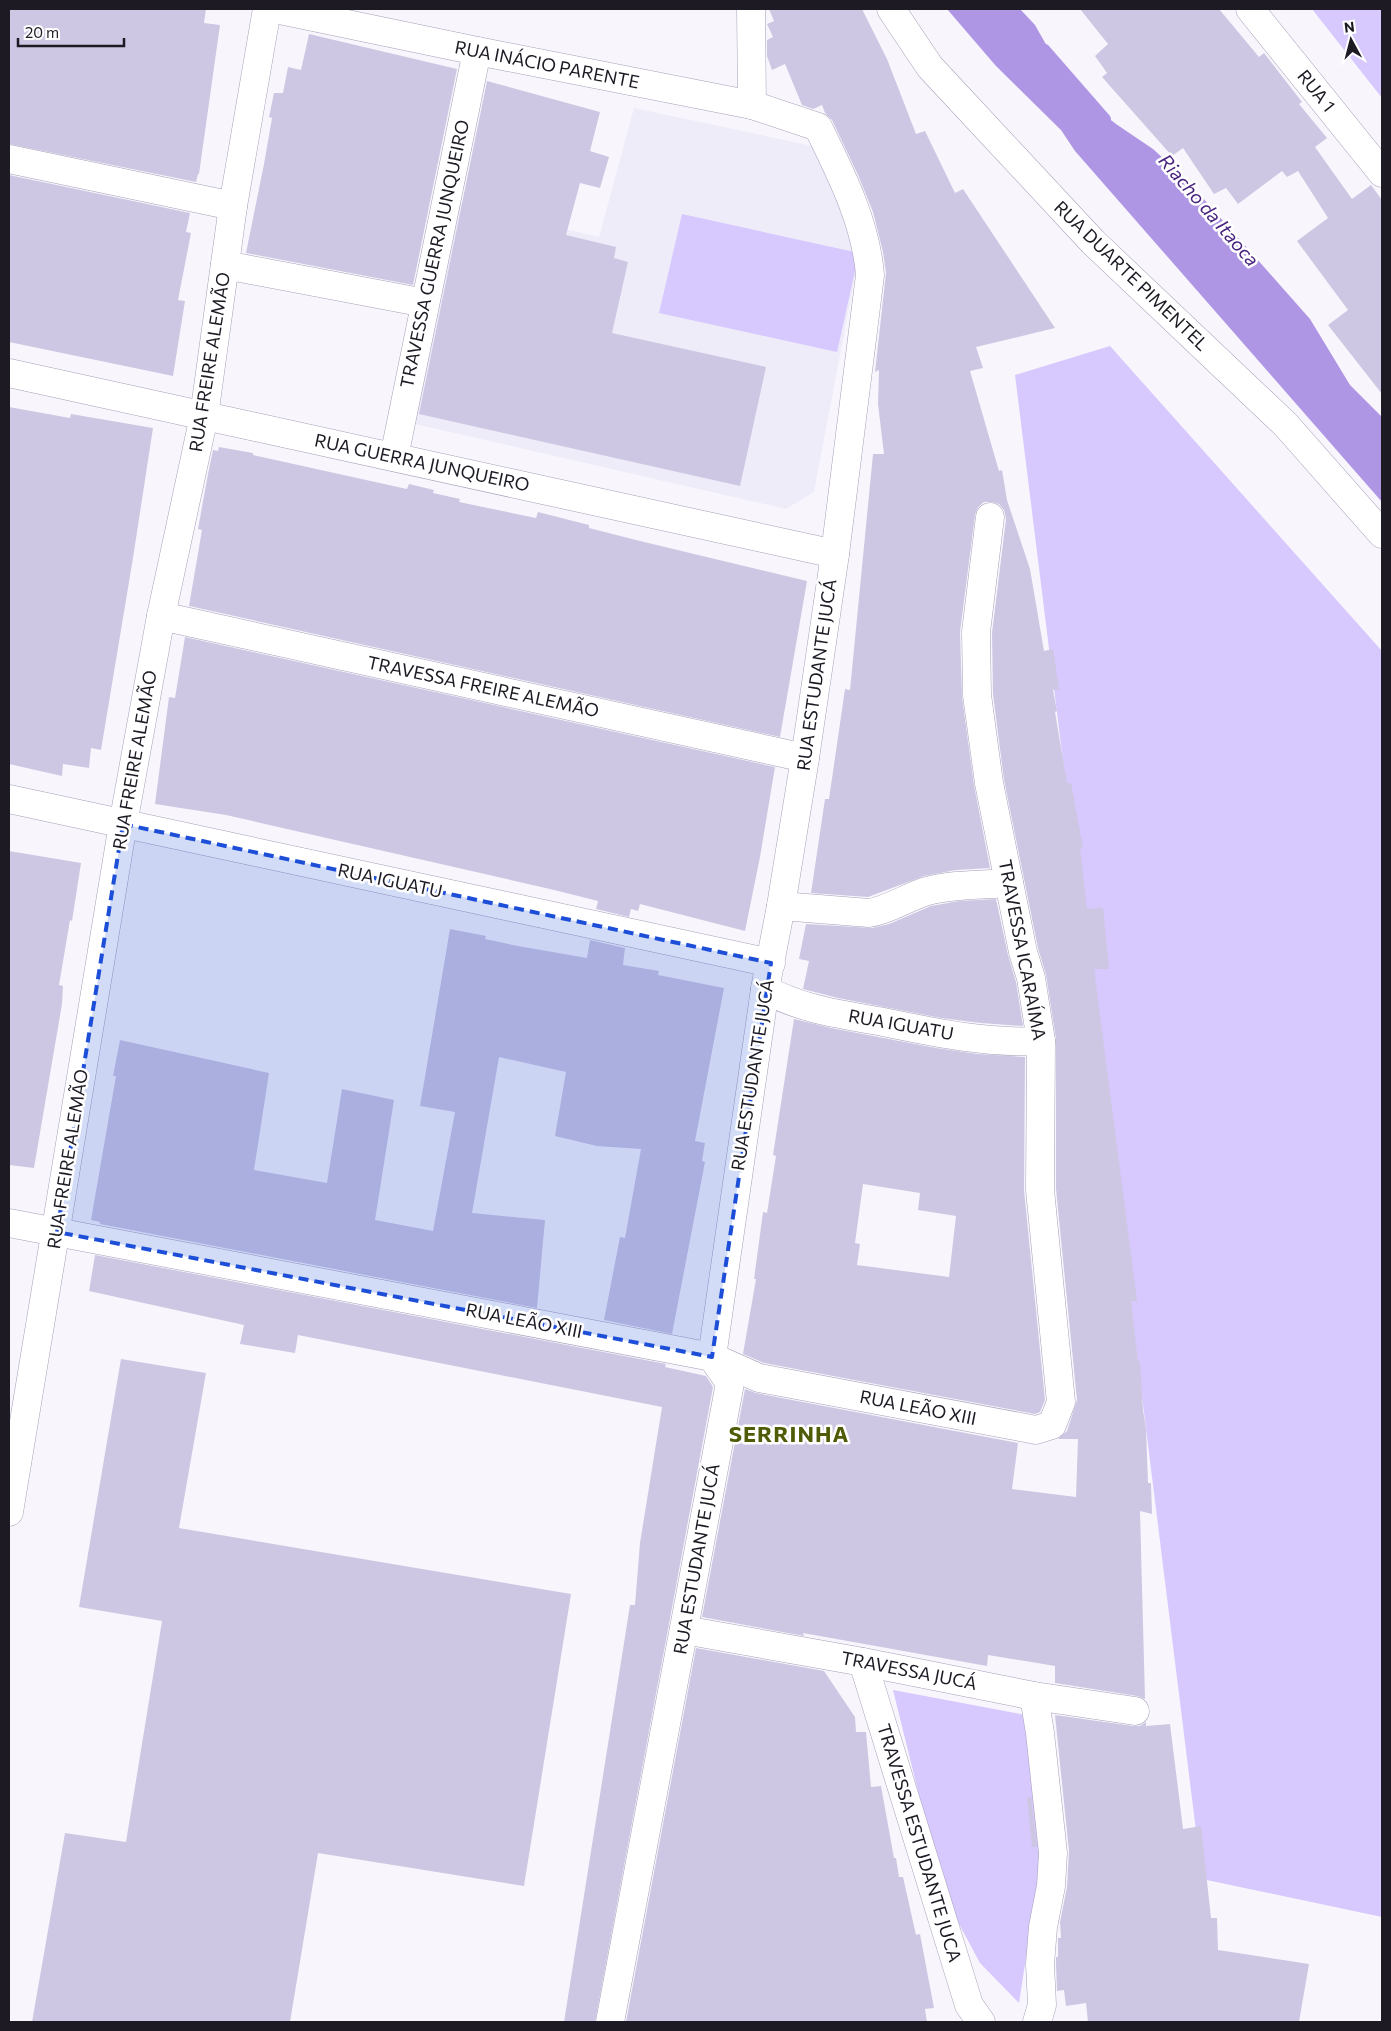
<svg xmlns="http://www.w3.org/2000/svg" width="1391" height="2031" viewBox="0 0 1391 2031" font-family="Commissioner,sans-serif">
  <rect width="100%" height="100%" fill="#f8f6fc"/>
  <!-- built -->
  <polygon fill="#efecfa" points="634,108 813,146 860,250 814,492 786,509 406,422 457,203 599,237"/>
  <!-- green -->
  <g fill="#d7c8fd">
    <polygon points="1312,9 1382,9 1382,98"/>
    <polygon points="682,214 859,253 837,352 659,313"/>
    <polygon points="1110,346 1382,651 1382,1917 1202,1879 1015,375"/>
    <polygon points="893,1690 1031,1716 1040,1866 1019,2003 980,1963 944,1896"/>
  </g>
  <!-- water -->
  <polygon fill="#ae96e5" points="947,9 1020,9 1035,25 1065,78 1084,99 1116,124 1153,149 1186,179 1310,319 1350,385 1382,417 1382,502 1075,151 1061,130 996,66"/>
  <g fill="none" stroke-linecap="round" stroke-linejoin="round">
    <!-- stream -->
    <polyline stroke="#ae96e5" stroke-width="10" points="1045,49 1106,119"/>
  </g>
  <!-- building -->
  <g fill="#cec7e3" fill-rule="evenodd">
    <polygon points="9,9 206,9 204,23 220,25 199,174 198,174 196,182 9,144"/>
    <polygon points="769,9 862,9 887,59 916,134 925,131 955,193 963,189 1055,328 976,347 983,368 970,371 999,471 1002,470 1007,500 1030,569 1044,651 1053,649 1059,689 1053,690 1057,711 1055,712 1067,783 1071,783 1083,848 1080,848 1087,909 1103,908 1109,969 1094,969 1137,1301 1131,1301 1138,1361 1140,1361 1143,1410 1146,1429 1148,1483 1151,1483 1152,1514 1140,1511 1145,1699 1137,1696 1055,1683 1055,1666 988,1655 987,1666 803,1633 804,1636 702,1617 745,1389 756,1393 1018,1443 1012,1489 1076,1497 1078,1439 1058,1439 1067,1431 1077,1400 1056,1189 1056,1039 1046,975 1038,948 1004,780 993,694 992,633 1006,519 1004,510 999,504 992,502 984,502 978,507 975,515 960,632 962,697 974,785 990,868 956,870 924,876 868,897 811,893 825,799 829,799 845,689 850,690 873,454 884,454 878,404 879,370 875,372 886,273 883,252 873,212 858,175 832,120 825,113 822,105 813,109 802,105 785,64 772,70 767,56 767,40 773,37 767,24 774,21"/>
    <polygon points="1080,9 1219,9 1259,57 1264,53 1302,102 1299,104 1327,138 1315,147 1352,199 1371,185 1382,200 1382,394 1328,325 1348,310 1297,241 1328,218 1298,171 1287,177 1282,171 1238,204 1226,188 1214,194 1183,148 1172,156 1102,77 1107,73 1095,56 1108,44"/>
    <polygon points="309,34 457,69 413,285 246,253 264,164 272,118 269,117 274,93 283,93 288,67 301,70"/>
    <polygon points="487,81 600,112 590,151 609,157 600,188 580,183 566,235 616,247 614,258 628,262 612,333 766,367 740,486 419,414"/>
    <polygon points="9,175 190,213 186,232 191,233 178,300 185,301 173,376 9,342"/>
    <polygon points="9,407 70,418 71,414 153,428 133,558 101,750 91,748 89,768 63,764 62,776 9,764"/>
    <polygon points="219,447 253,453 253,455 407,489 409,484 434,490 433,493 460,499 459,502 536,518 538,512 589,525 589,528 640,541 807,581 780,737 189,606 202,530 198,529 208,474 213,450 218,451"/>
    <polygon points="185,637 775,767 760,857 745,931 640,904 638,911 631,909 629,917 596,909 598,901 550,889 226,815 155,804 169,697 175,698"/>
    <polygon points="9,851 81,863 72,921 70,920 59,985 63,986 62,1004 34,1168 9,1165"/>
    <polygon points="996,899 1008,955 1016,982 1023,1026 981,1023 941,1018 838,998 803,989 809,961 799,959 806,924 872,928 889,924 931,906 959,901"/>
    <polygon points="450,929 486,936 485,939 518,946 587,958 590,940 625,948 623,965 659,971 658,975 724,988 695,1141 705,1143 702,1161 705,1162 672,1334 604,1320 620,1237 625,1238 641,1149 597,1146 555,1136 566,1072 499,1057 472,1213 545,1220 537,1308 100,1224 100,1222 91,1220 116,1076 113,1076 120,1040 269,1073 254,1170 327,1183 342,1089 394,1100 375,1220 433,1231 455,1112 420,1106"/>
    <path d="M794,1019L831,1028L936,1048L978,1054L1025,1057L1024,1190L1045,1400L1040,1412L1035,1414L764,1363L743,1354L756,1279H754L763,1212L767,1213L776,1156L773,1155ZM863,1184L920,1193L918,1210L956,1216L949,1277L857,1265L860,1244L855,1243Z"/>
    <polygon points="95,1255 666,1364 665,1367 706,1376 713,1387 595,2022 564,2022 630,1605 635,1605 640,1543 662,1407 298,1335 295,1353 240,1344 244,1325 89,1291"/>
    <polygon points="121,1359 206,1373 179,1528 571,1594 524,1886 318,1853 290,2022 32,2022 65,1833 126,1842 162,1621 79,1607"/>
    <polygon points="696,1648 824,1671 855,1717 856,1732 866,1732 871,1787 881,1786 894,1858 896,1858 899,1877 903,1877 916,1935 920,1934 934,2008 925,2009 927,2022 626,2022"/>
    <polygon points="1055,1715 1133,1726 1140,1726 1146,1722 1146,1726 1170,1724 1183,1829 1201,1826 1211,1918 1217,1918 1218,1950 1309,1964 1299,2022 1088,2022 1086,2003 1066,2006 1064,1990 1057,1991 1056,1964 1056,1957 1058,1957 1058,1938 1061,1938 1060,1922 1067,1887 1069,1851"/>
    <polygon points="1031,1797 1037,1847 1032,1847 1027,1798"/>
  </g>
  <g fill="none" stroke-linecap="round" stroke-linejoin="round">
    <defs>
      <g id="minor">
        <path d="M275,9L477,51L752,105L818,127C841,174 866,223 870,275L835,554L805,758L781,906L765,989L712,1357L730,1383L610,2022"/>
        <polyline points="751,9 752,105"/>
        <polyline points="891,9 930,67 1093,242 1286,425 1382,534"/>
        <polyline points="1250,9 1382,173"/>
        <polyline points="9,159 233,206"/>
        <polyline points="225,265 425,303"/>
        <polyline points="9,373 835,554"/>
        <polyline points="394,457 477,51"/>
        <polyline points="161,616 805,758"/>
        <polyline points="9,799 771,963"/>
        <path d="M781,906L869,913C889,910 907,897 927,891C953,884 982,885 1009,883"/>
        <path d="M765,989C800,1009 839,1014 878,1021C932,1032 986,1044 1041,1041"/>
        <polyline points="9,1223 712,1357 759,1378 1036,1430 1052,1425 1061,1402 1040,1190 1041,1041 1031,978 1023,952 989,783 977,695 976,632 990,517"/>
        <polyline points="9,1512 123,824 161,616 204,416 233,206 267,9"/>
        <polyline points="684,1630 863,1662 1034,1696 1135,1711"/>
        <polyline points="863,1662 969,2005 981,2022"/>
        <polyline points="1034,1696 1040,1733 1053,1853 1051,1886 1043,1927 1040,1964 1042,2005 1037,2022"/>
      </g>
    </defs>
    <!-- minor casing -->
    <use href="#minor" stroke="#a69fb9" stroke-width="29"/>
    <!-- minor -->
    <use href="#minor" stroke="#fff" stroke-width="28"/>
  </g>
  <!-- marked area -->
  <path fill="#1d4ed8" fill-opacity="0.2" stroke="#1d4ed8" stroke-width="4" stroke-dasharray="10 6" stroke-linejoin="round" d="M123,824L771,963L712,1357L57,1232Z"/>
  <g text-anchor="middle" stroke-width="5" stroke-linejoin="round" paint-order="stroke">
    <!-- street labels -->
    <g font-size="18" fill="#1d1a24" stroke="#fff">
      <text transform="translate(547 65) rotate(11)" y="6">RUA INÁCIO PARENTE</text>
      <text transform="translate(1316 91) rotate(51)" y="6">RUA 1</text>
      <text transform="translate(435 254) rotate(-78)" y="6">TRAVESSA GUERRA JUNQUEIRO</text>
      <text transform="translate(1131 276) rotate(44)" y="6">RUA DUARTE PIMENTEL</text>
      <text transform="translate(210 362) rotate(-81)" y="6">RUA FREIRE ALEMÃO</text>
      <text transform="translate(422 463) rotate(12)" y="6">RUA GUERRA JUNQUEIRO</text>
      <text transform="translate(817 675) rotate(-82)" y="6">RUA ESTUDANTE JUCÁ</text>
      <text transform="translate(483 687) rotate(12)" y="6">TRAVESSA FREIRE ALEMÃO</text>
      <text transform="translate(135 760) rotate(-80)" y="6">RUA FREIRE ALEMÃO</text>
      <text transform="translate(390 881) rotate(12)" y="6">RUA IGUATU</text>
      <text transform="translate(1022 950) rotate(79)" y="6">TRAVESSA ICARAÍMA</text>
      <text transform="translate(901 1025) rotate(10)" y="6">RUA IGUATU</text>
      <text transform="translate(753 1075) rotate(-81)" y="6">RUA ESTUDANTE JUCÁ</text>
      <text transform="translate(68 1159) rotate(-81)" y="6">RUA FREIRE ALEMÃO</text>
      <text transform="translate(524 1321) rotate(11)" y="6">RUA LEÃO XIII</text>
      <text transform="translate(918 1408) rotate(11)" y="6">RUA LEÃO XIII</text>
      <text transform="translate(697 1559) rotate(-80)" y="6">RUA ESTUDANTE JUCÁ</text>
      <text transform="translate(909 1671) rotate(11)" y="6">TRAVESSA JUCÁ</text>
      <text transform="translate(919 1843) rotate(73)" y="6">TRAVESSA ESTUDANTE JUCA</text>
    </g>
    <!-- water labels -->
    <g font-size="19" font-style="italic" fill="#48237e" stroke="#fff">
      <text transform="translate(1209 210) rotate(49)" y="7">Riacho da Itaoca</text>
    </g>
    <!-- district labels -->
    <g font-size="22" font-weight="bold" letter-spacing="1" fill="#505b07" stroke="#fff">
      <text x="789" y="1442">SERRINHA</text>
    </g>
  </g>
  <!-- border -->
  <rect width="1391" height="2031" fill="none" stroke="#1d1a24" stroke-width="20"/>
  <!-- north arrow -->
  <g transform="translate(1351 40) rotate(353)" stroke="#ffffff" stroke-width="4" paint-order="stroke">
  <path d="M0-4L9 19L0 12L-9 19Z" fill="#1d1a24"/>
  <text y="-8" font-size="14" font-weight="bold" text-anchor="middle" fill="#1d1a24">N</text>
  </g>
  <!-- scale -->
  <path d="M18 38v8h106v-8" fill="none" stroke="#1d1a24" stroke-width="2.5"/>
  <text x="25" y="38" font-size="15" fill="#1d1a24" stroke="#ffffff" stroke-width="4" paint-order="stroke">20 m</text>
</svg>
